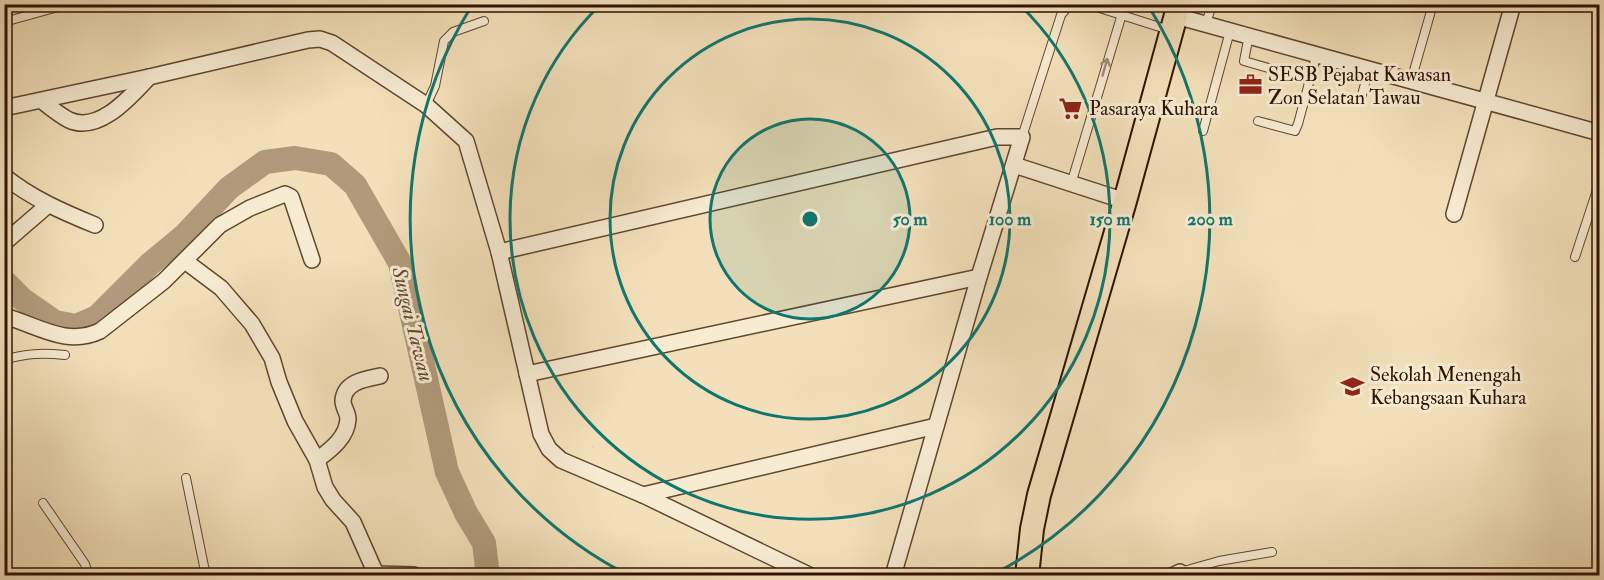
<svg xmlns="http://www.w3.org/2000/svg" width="1604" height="580" viewBox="0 0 1604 580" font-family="'IM FELL Double Pica',serif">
  <rect width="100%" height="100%" fill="#f3e0ba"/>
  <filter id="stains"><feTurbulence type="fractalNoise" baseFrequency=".00333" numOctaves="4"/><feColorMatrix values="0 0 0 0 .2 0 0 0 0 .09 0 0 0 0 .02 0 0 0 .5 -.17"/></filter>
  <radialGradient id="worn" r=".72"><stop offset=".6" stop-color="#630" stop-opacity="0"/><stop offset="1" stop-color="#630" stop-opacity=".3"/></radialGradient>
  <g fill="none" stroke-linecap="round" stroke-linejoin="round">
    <!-- river -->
    <polyline stroke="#b19a7b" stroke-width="24" points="4,281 22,299 55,322 76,326 97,317 150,264 185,235 229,188 265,162 295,158 331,164 355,185 400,263 447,472 466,513 484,543 488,576"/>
    <defs>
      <g id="lane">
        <polyline points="1087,4 1169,30"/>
        <polyline points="4,22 69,4"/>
        <polyline points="1206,24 1212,4"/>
        <polyline points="1249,35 1244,61 1310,80"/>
        <polyline points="1411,81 1433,4"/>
        <polyline points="1360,102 1369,69"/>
        <polyline points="426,105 435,86 444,41 453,32 484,21"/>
        <polyline points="1258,121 1295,131 1298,124 1317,53"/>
        <polyline points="1203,131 1230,31"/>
        <polyline points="1022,137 1061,15 1070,4"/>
        <polyline points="1071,184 1125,4"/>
        <polyline points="1575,257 1600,181"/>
        <path d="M4,360C26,353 43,353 65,355"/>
        <polyline points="186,478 206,576"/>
        <polyline points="43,503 85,564 89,576"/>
        <polyline points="1180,572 1219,561 1272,552"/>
      </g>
      <g id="street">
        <polyline points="1176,16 1600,133"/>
        <path d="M42,101C50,107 59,115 69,120C99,134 131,96 149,77"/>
        <polyline points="4,108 149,77 308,40 320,39 332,43 426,105 466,141 499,252 541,434 549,449 561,460 643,495 811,576"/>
        <polyline points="1014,165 1125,201"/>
        <path d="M4,176C31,198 63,212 95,225"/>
        <polyline points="1454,214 1513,4"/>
        <polyline points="4,243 48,205"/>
        <polyline points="499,252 997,137 1022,137 979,277 893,576"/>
        <polyline points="185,261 221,288 252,324 272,358 279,382 295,421 317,460 325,487 333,500 353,522 376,574"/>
        <path d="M4,316C37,325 66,347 100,331L164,281L220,225L250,208L285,194L291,197L312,260"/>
        <polyline points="527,374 979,277"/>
        <path d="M317,460C330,450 347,438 348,419C348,413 343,407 343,401C344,382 365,379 380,376"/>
        <polyline points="643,495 936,426"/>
        <polyline points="366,576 376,574 414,575"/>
        <polyline points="1172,576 1180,572"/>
      </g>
      <polyline id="primary" points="1027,576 1032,529 1039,495 1125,201 1179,4"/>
    </defs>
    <!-- lane casing -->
    <use href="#lane" stroke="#61462e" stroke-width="10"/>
    <!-- street casing -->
    <use href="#street" stroke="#61462e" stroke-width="18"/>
    <!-- primary casing -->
    <use href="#primary" stroke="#301200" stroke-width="26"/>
    <!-- lane -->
    <use href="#lane" stroke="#f7ebd2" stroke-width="8"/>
    <!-- street -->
    <use href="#street" stroke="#f7ebd2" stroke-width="15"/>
    <!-- primary -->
    <use href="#primary" stroke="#f3e0ba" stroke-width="22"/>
  </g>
  <!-- one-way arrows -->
  <defs><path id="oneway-shaft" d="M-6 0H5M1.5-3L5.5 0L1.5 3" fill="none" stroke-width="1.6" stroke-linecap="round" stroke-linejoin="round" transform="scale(1.5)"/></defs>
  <use stroke="#9d8974" href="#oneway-shaft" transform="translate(1105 67) rotate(-74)"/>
  <!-- distance rings -->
  <circle cx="810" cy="219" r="100" fill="#0f766e" fill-opacity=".12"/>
  <g fill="none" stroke="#0f766e" stroke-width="3">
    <circle cx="810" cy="219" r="100"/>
    <circle cx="810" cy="219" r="200"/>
    <path d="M1020 5A300 300 0 1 1 600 5"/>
    <path d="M628 575A400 400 0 0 1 471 7M1149 7A400 400 0 0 1 992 575"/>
  </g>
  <!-- icons -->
  <defs>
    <symbol id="office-bare" viewBox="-9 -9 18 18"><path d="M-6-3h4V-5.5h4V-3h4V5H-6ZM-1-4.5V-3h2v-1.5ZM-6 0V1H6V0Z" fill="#8f2418" stroke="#f7ebd2" stroke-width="2.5" paint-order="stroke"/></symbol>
    <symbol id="supermarket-bare" viewBox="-9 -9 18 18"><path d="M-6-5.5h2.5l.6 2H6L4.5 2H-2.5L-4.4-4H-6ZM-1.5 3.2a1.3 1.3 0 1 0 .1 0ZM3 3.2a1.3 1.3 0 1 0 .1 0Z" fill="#8f2418" stroke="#f7ebd2" stroke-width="2.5" paint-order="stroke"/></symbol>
    <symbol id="school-bare" viewBox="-9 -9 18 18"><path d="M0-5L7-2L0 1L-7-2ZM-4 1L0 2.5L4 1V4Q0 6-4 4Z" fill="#8f2418" stroke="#f7ebd2" stroke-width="2.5" paint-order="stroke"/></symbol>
  </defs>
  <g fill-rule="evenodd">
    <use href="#office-bare" x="1234" y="68" width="33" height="33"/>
    <use href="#supermarket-bare" x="1054" y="92" width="33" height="33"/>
    <use href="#school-bare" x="1336" y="370" width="33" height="33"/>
  </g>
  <g text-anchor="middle" stroke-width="6" stroke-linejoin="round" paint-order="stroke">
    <!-- poi labels -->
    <g font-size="20" fill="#301200" stroke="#f7ebd2" text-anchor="start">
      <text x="1268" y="81">SESB Pejabat Kawasan<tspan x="1268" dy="23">Zon Selatan Tawau</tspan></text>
      <text x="1089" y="115">Pasaraya Kuhara</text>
      <text x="1370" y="381">Sekolah Menengah<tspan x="1370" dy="23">Kebangsaan Kuhara</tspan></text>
    </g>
    <!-- water labels -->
    <g font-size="21" font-style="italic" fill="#644831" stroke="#f7ebd2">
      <text transform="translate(413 324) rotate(76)" y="7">Sungai Tawau</text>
    </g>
  </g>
  <circle cx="810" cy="219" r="9" fill="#0f766e" stroke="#f7ebd2" stroke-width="3"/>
  <g font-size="18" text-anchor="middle" font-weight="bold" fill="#0f766e" stroke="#f7ebd2" stroke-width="6" stroke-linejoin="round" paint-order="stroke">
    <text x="910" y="225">50 m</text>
    <text x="1010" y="225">100 m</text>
    <text x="1110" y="225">150 m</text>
    <text x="1210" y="225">200 m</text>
  </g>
  <!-- margin -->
  <rect width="1604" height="580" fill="none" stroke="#f3e0ba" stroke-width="24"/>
  <rect x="6" y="6" width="1592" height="568" fill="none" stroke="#301200" stroke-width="3"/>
  <rect x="12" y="12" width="1580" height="556" fill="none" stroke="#301200" stroke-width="1.5"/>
  <rect width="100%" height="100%" filter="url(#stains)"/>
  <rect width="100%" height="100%" fill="url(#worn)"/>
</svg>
